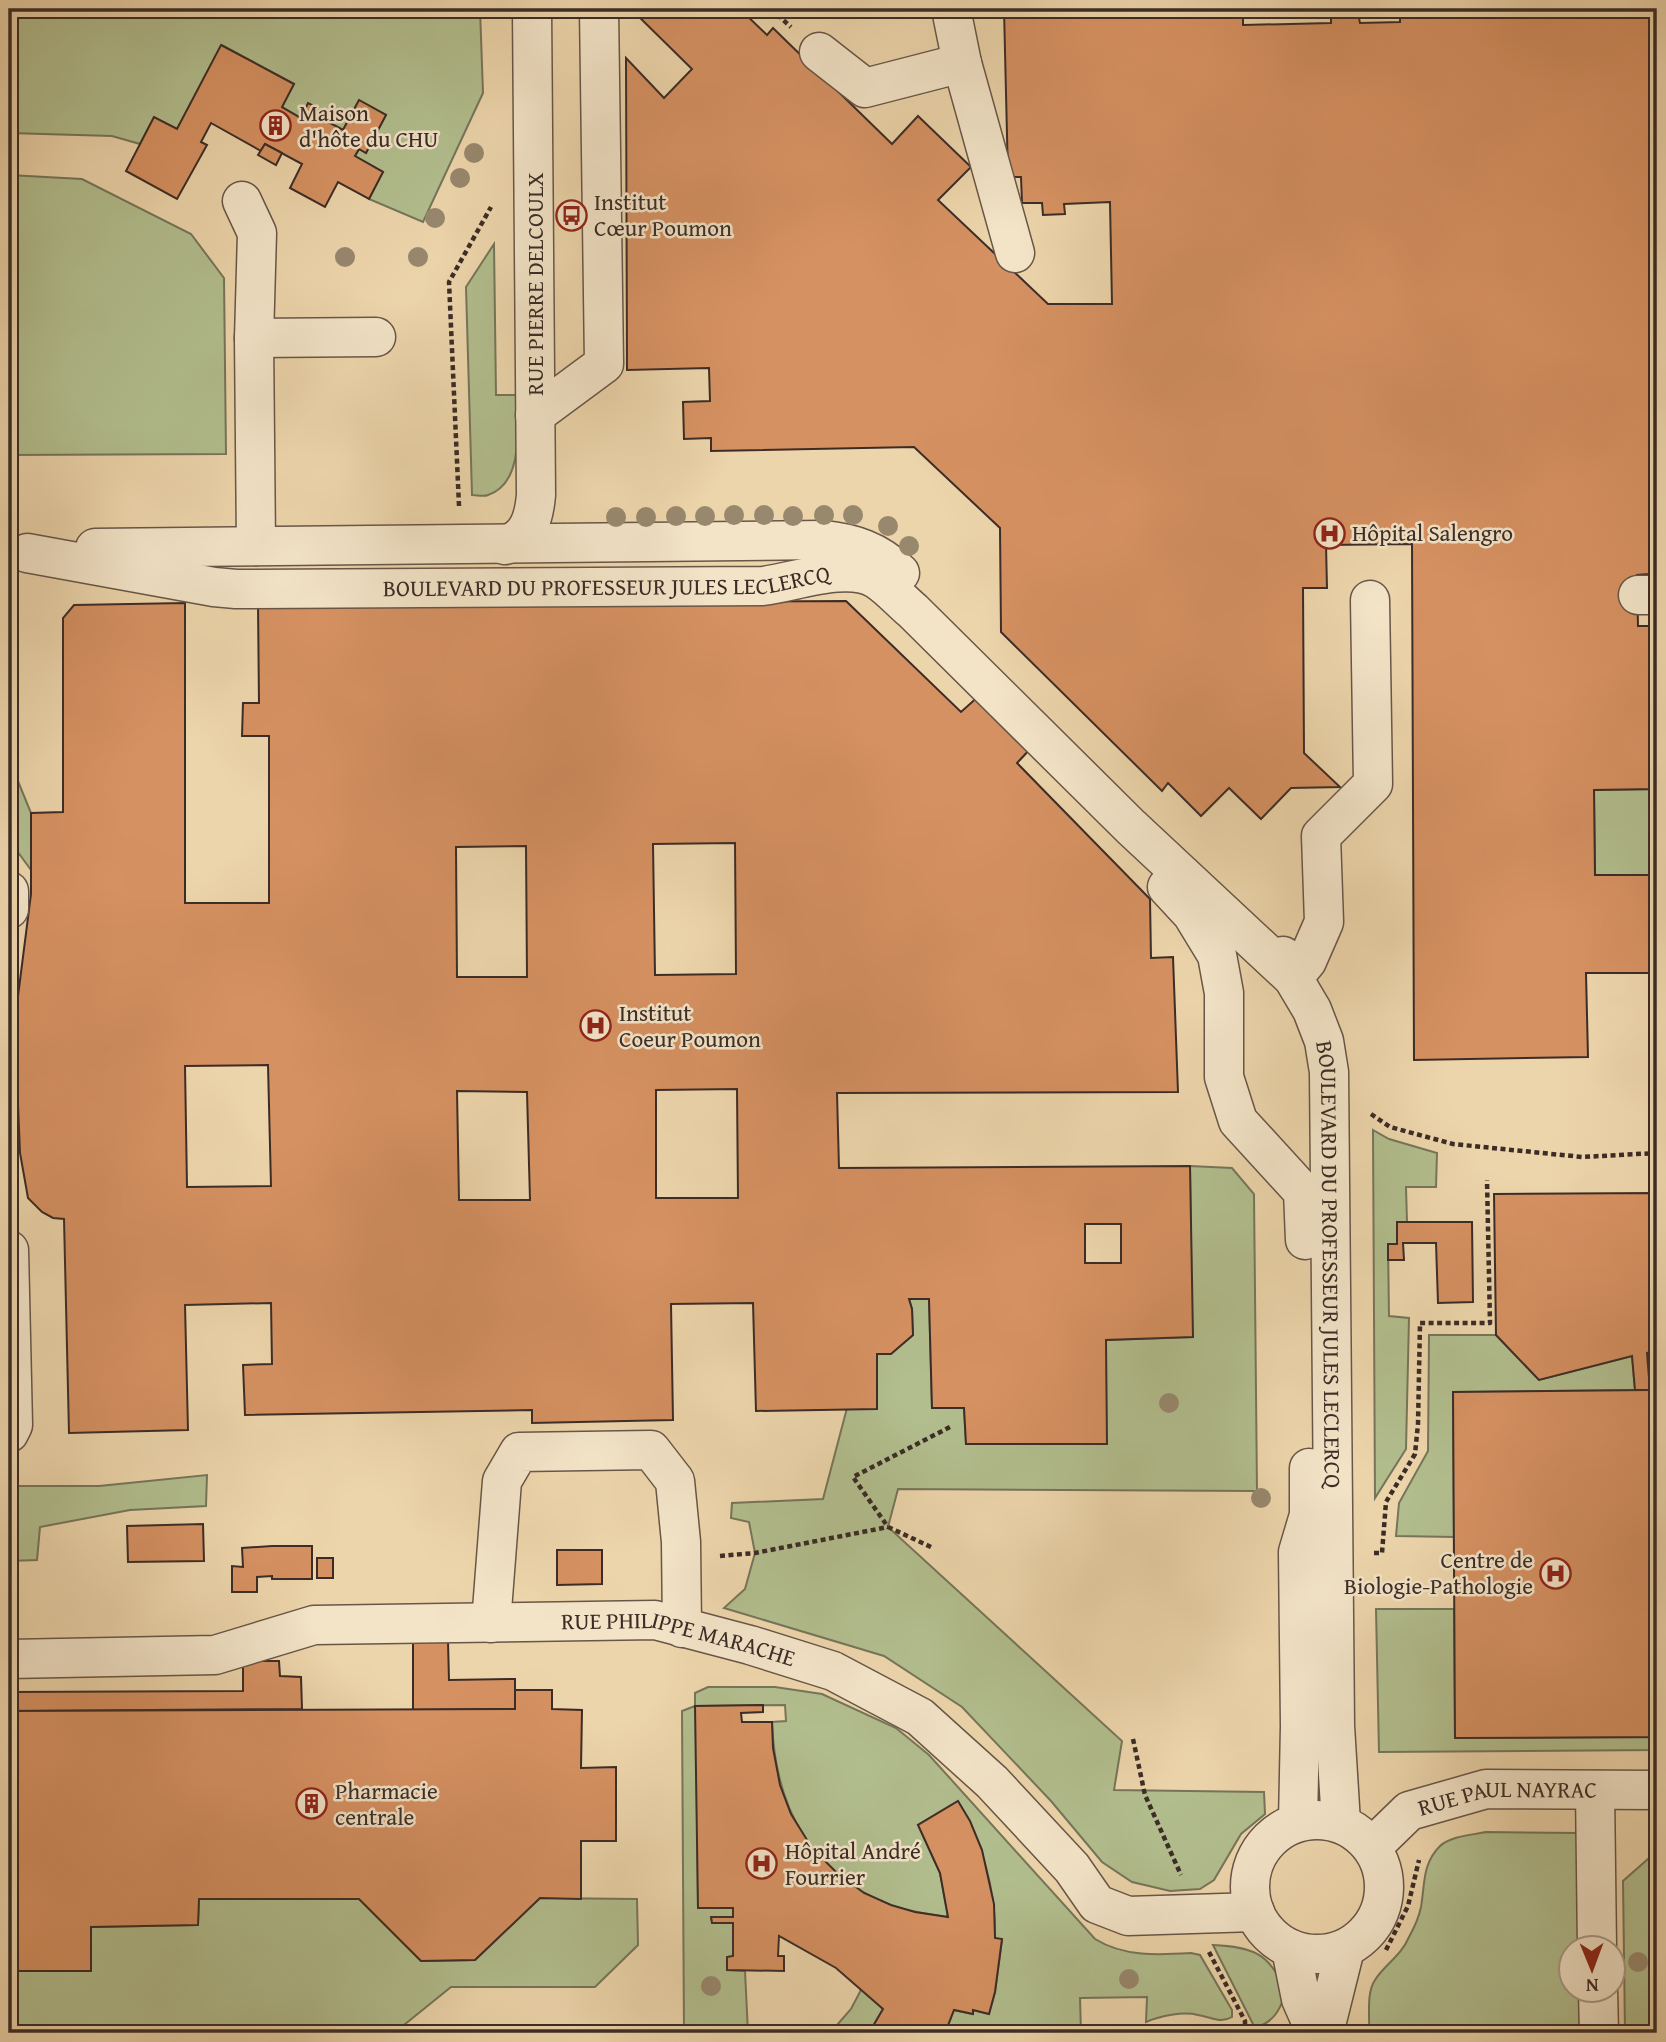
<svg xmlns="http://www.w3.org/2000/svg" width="1666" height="2042" viewBox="0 0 1666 2042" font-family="'Gentium Book Plus',serif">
  <rect width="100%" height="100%" fill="#edd5ab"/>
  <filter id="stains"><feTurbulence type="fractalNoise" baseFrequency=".00286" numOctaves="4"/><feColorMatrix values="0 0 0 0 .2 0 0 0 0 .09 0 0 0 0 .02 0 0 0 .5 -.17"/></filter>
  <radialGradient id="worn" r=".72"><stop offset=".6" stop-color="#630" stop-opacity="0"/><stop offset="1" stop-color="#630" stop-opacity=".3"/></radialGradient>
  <!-- green -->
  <g fill="#b2be8e" stroke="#76755a" stroke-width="2">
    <polygon points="9,9 480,9 483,93 423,222 369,199 383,172 355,156 359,149 366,152 386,115 359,100 343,130 315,115 308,104 301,118 282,107 294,84 222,45 177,129 154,117 140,144 112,136 9,133"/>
    <polygon points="9,175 82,179 191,234 224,278 226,454 9,455"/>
    <path d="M494,244L496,395H517C517,424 525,483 488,495C484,497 477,495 472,495L466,287Z"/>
    <polygon points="9,759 31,813 31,870 9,840"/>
    <polygon points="1657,789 1657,875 1595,875 1594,790"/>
    <polygon points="1373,1130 1389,1139 1437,1153 1436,1187 1406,1187 1407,1222 1397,1244 1388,1244 1389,1316 1409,1318 1406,1449 1375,1498"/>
    <polygon points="1190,1166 1232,1168 1254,1194 1257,1491 898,1489 888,1527 1122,1741 1114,1790 1264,1792 1265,1814 1241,1834 1214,1880 1200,1889 1170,1891 1132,1882 1102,1862 1051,1801 962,1707 884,1656 724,1608 745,1589 755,1553 749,1522 731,1518 732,1503 823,1499 847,1408 877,1408 877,1354 891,1353 913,1335 912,1309 909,1299 929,1299 932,1408 964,1408 966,1444 1106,1444 1106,1340 1192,1337"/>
    <polygon points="1429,1335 1496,1335 1539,1380 1632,1356 1635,1390 1453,1392 1454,1537 1396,1536 1399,1503 1428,1451"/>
    <polygon points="207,1475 206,1506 130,1510 40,1527 37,1560 9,1561 9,1486 99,1486"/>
    <polygon points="1376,1609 1454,1609 1455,1738 1657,1737 1657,1750 1379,1752"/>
    <path d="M708,1687H775L822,1694L896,1728L929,1755L1095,1939C1124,1957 1158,1955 1191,1953L1200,1955L1232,2010V2017C1220,2024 1211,2017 1198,2015C1183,2011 1160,2016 1146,2022L1147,1997L1080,1998L1081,2033H945L954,2010L972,2014L973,2010L989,2014L995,1992L1002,1940L995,1938C996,1890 982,1843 958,1801L918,1825L940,1873L948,1917C929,1914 909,1912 890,1905C809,1873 775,1805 772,1722L786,1721L785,1705L696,1706L698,1907L733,1908V1917L711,1918L712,1922L733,1923V1956L727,1957V1970L745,1971L748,2033H684L682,1711L695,1706V1693Z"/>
    <path d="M1486,1832L1578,1833L1579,1947L1572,1948V1990H1580V2033H1369C1370,2017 1366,1993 1375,1980C1384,1965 1401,1956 1409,1937C1414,1928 1419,1917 1421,1907C1425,1884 1422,1864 1440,1846C1451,1836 1472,1835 1486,1832Z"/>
    <polygon points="1657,1851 1657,2033 1625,2033 1623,1881"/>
    <polygon points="540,1898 637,1899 638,1945 595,1987 451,1987 394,2033 9,2033 9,1971 91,1971 91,1927 198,1925 199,1899 359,1899 421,1961 475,1960"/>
    <path d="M1213,1945C1253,1947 1270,1953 1286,1992C1280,2010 1274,2022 1255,2028Z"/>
    <polygon points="862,1988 883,2009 869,2033 830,2033 851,2009"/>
  </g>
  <!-- building -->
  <g fill="#d69162" stroke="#3b2c27" stroke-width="2" fill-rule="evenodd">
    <polygon points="631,9 740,9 767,35 773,28 892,144 918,116 971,167 938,200 1048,304 1112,304 1110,202 1064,204 1065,214 1043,215 1042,203 1022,203 1021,177 1008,177 1004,9 1243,9 1243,25 1331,23 1331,9 1357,9 1360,23 1400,22 1400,9 1657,9 1657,537 1649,537 1649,574 1637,575 1638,626 1657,626 1657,789 1594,790 1595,875 1657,875 1657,973 1586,973 1588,1057 1414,1060 1412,544 1326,545 1327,588 1303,588 1304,753 1340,787 1291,788 1261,819 1229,788 1201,816 1168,783 1162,791 1001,632 1000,528 914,447 711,451 711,438 684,439 683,402 710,401 709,368 627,370 626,58 664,98 692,69"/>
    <polygon points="221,45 294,84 282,107 301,118 308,103 318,108 315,115 343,130 359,100 386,115 366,153 359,149 355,156 383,172 369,199 338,182 325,207 290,188 302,164 265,144 261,151 211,123 201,142 207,145 177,199 126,171 154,117 177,129"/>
    <polygon points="265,144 282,153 276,165 258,155"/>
    <path d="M846,601L961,712L981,694L1034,745L1017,763L1150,899L1151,958L1173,957L1178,1092L837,1093L839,1168L1190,1166L1193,1337L1106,1340L1107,1444H966L964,1408H932L929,1299H909L912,1309L913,1335L891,1354H877V1409L756,1411L753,1303L671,1304L673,1420L532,1423V1410L245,1415L243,1365L272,1364L271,1303L185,1305L188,1430L69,1433L64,1219L53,1218L42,1212L28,1198L20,1153L16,1056L18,996L31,894V813L63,812V618L74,605L185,603V903H269V736H242L243,703H259L258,604ZM735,843L736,974L655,975L653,844ZM526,846L527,977H457L456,847ZM268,1065L271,1186L187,1187L185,1066ZM737,1089L738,1198H656V1090ZM457,1091L527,1092L530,1200H459ZM1085,1224H1121V1263H1085Z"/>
    <polygon points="1657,1193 1657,1350 1647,1353 1650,1390 1635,1390 1632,1356 1539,1380 1496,1335 1494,1194"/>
    <polygon points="1397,1222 1472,1222 1473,1302 1438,1303 1436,1243 1403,1243 1404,1260 1388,1260 1388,1244 1397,1244"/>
    <polygon points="1650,1390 1657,1390 1657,1737 1455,1738 1453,1392"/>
    <polygon points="203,1524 204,1561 128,1562 127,1526"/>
    <polygon points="272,1546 312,1546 312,1579 272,1579 272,1576 257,1577 257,1592 232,1592 232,1566 243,1567 242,1548"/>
    <polygon points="557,1550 602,1550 602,1584 557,1585"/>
    <rect x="317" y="1558" width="16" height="20"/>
    <polygon points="413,1641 448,1641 449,1680 515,1679 515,1709 413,1710"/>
    <polygon points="243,1661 279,1661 280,1676 301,1677 302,1709 9,1711 9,1692 243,1691"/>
    <polygon points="515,1690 552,1690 552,1709 582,1710 581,1768 616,1767 616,1841 581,1841 581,1899 540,1898 475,1960 421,1961 359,1899 199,1899 198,1925 91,1927 91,1971 9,1971 9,1711 515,1709"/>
    <polygon points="763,1705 763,1712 741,1713 742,1722 772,1722 773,1748 780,1785 791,1814 812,1848 837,1873 864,1893 891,1905 915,1912 948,1917 940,1873 918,1825 958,1801 970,1821 982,1850 994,1904 995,1938 1002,1939 995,1992 989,2014 973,2010 973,2014 954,2010 945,2033 869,2033 883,2009 836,1968 779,1936 778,1956 784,1956 784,1971 727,1970 727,1957 733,1956 733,1923 712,1923 711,1917 733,1917 733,1908 698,1908 695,1706"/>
  </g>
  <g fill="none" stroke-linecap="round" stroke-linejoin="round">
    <defs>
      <g id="minor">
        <polyline points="951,9 962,63 1015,253"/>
        <polyline points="819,52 865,88 962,63"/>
        <polyline points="242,201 257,233 254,338 376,337"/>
        <polyline points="254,338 256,546"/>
        <polyline points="535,415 604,364 599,9"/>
        <path d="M505,545C529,538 534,517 536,495L532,9"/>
        <path d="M95,548L823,540C853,543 878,551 900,573"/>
        <path id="s1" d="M27,553L214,587L236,589L763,586C795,582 847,562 876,579C889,587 901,601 913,611L1131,827L1293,978L1312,1010L1324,1041L1329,1072L1335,1726L1341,1823"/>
        <polyline points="1638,595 1657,595"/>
        <polyline points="1167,887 1192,914 1217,955 1224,993 1224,1077 1238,1121 1303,1192 1305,1240"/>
        <polyline points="9,891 9,909"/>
        <polyline points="1283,956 1293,978 1307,961 1324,922 1321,836 1373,784 1370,600"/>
        <polyline points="9,1250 13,1425 9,1433"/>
        <polyline points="491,1623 502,1481 519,1452 651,1450 675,1481 681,1542 682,1628"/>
        <path id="s2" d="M9,1659L215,1655L314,1625L655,1620L750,1645L833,1671L920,1717L992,1782L1072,1868L1097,1904L1128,1916L1255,1912"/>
        <polyline points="1595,1790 1597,1948"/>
        <circle cx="1317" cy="1887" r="67"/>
        <polyline points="1298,1822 1300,1726 1298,1552 1309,1515 1309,1468"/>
        <path id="s3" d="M1372,1847L1409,1811L1486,1789L1657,1790"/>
        <polyline points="1291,1949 1301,1999 1316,2033"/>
        <polyline points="1598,1990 1599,2033"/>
        <polyline points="1324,2033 1345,1949"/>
      </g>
    </defs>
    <!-- minor casing -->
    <use href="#minor" stroke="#685648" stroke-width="41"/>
    <!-- path -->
    <g stroke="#3b2c27" stroke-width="4.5" stroke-dasharray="5 3.5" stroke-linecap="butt">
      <polyline points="771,9 791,27"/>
      <polyline points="459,506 449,282 491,207"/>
      <polyline points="1371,1114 1390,1127 1453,1144 1582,1157 1657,1153"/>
      <polyline points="931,1547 888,1527 853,1477 950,1427"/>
      <polyline points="1374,1553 1382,1553 1386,1502 1415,1454 1418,1424 1420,1323 1490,1323 1487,1180"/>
      <polyline points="720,1556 755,1553 888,1527"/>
      <polyline points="1133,1739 1145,1795 1181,1875"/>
      <polyline points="1386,1950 1408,1906 1419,1860"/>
      <polyline points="1209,1952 1245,2021 1245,2033"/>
    </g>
    <!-- minor -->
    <use href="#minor" stroke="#f3e4c8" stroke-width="38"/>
  </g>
  <!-- trees -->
  <g fill="#98886e">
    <circle cx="474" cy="153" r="10"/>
    <circle cx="460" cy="178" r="10"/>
    <circle cx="435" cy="218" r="10"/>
    <circle cx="345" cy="257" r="10"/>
    <circle cx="418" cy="257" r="10"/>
    <circle cx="734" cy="515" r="10"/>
    <circle cx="764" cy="515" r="10"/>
    <circle cx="824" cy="515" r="10"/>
    <circle cx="853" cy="515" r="10"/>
    <circle cx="676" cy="516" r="10"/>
    <circle cx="705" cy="516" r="10"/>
    <circle cx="793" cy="516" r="10"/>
    <circle cx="616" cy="517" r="10"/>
    <circle cx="646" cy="517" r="10"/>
    <circle cx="888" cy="526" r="10"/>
    <circle cx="909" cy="546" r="10"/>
    <circle cx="1169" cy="1403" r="10"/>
    <circle cx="1261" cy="1498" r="10"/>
    <circle cx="1638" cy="1962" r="10"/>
    <circle cx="1129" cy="1979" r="10"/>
    <circle cx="711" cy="1986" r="10"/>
  </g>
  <!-- icons -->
  <defs>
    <symbol id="building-ring" viewBox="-11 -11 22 22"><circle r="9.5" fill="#f3e4c8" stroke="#8f2418" stroke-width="1.5"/><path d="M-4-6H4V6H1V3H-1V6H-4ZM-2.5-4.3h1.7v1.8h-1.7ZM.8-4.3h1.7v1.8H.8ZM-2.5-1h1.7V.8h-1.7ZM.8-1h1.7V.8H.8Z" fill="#8f2418"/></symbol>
    <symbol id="bus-ring" viewBox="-11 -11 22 22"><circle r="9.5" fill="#f3e4c8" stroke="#8f2418" stroke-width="1.5"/><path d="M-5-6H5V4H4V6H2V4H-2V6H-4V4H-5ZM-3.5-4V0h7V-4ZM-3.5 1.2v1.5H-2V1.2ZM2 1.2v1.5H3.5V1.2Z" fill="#8f2418"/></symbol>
    <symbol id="hospital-ring" viewBox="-11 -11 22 22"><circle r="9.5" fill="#f3e4c8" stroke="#8f2418" stroke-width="1.5"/><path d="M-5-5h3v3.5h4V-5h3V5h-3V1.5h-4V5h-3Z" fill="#8f2418"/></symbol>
  </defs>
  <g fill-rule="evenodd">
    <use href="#building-ring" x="258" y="108" width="35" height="35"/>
    <use href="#bus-ring" x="554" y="198" width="35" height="35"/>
    <use href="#hospital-ring" x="1312" y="516" width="35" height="35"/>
    <use href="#hospital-ring" x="578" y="1008" width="35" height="35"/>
    <use href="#hospital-ring" x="1538" y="1556" width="35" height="35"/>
    <use href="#building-ring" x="294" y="1786" width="35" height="35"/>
    <use href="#hospital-ring" x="744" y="1846" width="35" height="35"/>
  </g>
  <g text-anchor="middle" stroke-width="5" stroke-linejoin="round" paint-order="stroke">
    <!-- poi labels -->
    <g font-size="23" fill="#3b2c27" stroke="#f3e4c8" text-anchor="start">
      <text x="299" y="121">Maison<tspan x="299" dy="26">d'hôte du CHU</tspan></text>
      <text x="594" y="210">Institut<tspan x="594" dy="26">Cœur Poumon</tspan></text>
      <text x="1352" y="541">Hôpital Salengro</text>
      <text x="619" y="1021">Institut<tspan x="619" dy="26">Coeur Poumon</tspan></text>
      <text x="1533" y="1568" text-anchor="end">Centre de<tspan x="1533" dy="26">Biologie-Pathologie</tspan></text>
      <text x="335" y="1799">Pharmacie<tspan x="335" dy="26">centrale</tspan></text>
      <text x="785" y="1859">Hôpital André<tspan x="785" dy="26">Fourrier</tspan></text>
    </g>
    <!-- street labels -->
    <g font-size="23" fill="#3b2c27" stroke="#f3e4c8">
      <text transform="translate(535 284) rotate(-90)" y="8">RUE PIERRE DELCOULX</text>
      <text dy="8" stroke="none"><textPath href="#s1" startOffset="583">BOULEVARD DU PROFESSEUR JULES LECLERCQ</textPath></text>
      <text dy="8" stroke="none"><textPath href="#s1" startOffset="1726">BOULEVARD DU PROFESSEUR JULES LECLERCQ</textPath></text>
      <text dy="8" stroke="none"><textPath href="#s2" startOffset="676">RUE PHILIPPE MARACHE</textPath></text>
      <text dy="8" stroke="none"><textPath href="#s3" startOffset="152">RUE PAUL NAYRAC</textPath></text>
    </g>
  </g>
  <!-- margin -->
  <rect width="1666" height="2042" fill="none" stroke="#edd5ab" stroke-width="35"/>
  <rect x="10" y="10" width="1645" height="2021" fill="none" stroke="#3b2c27" stroke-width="3.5"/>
  <rect x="18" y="18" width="1631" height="2007" fill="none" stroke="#3b2c27" stroke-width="2"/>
  <!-- north arrow -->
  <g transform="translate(1592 1969) rotate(179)"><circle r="33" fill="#f3e4c8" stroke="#a99a88" stroke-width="2"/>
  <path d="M0-5L12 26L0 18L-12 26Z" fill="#8f2418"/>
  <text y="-10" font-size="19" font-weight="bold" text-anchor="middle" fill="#3b2c27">N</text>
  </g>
  <rect width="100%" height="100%" filter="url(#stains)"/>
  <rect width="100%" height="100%" fill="url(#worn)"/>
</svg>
